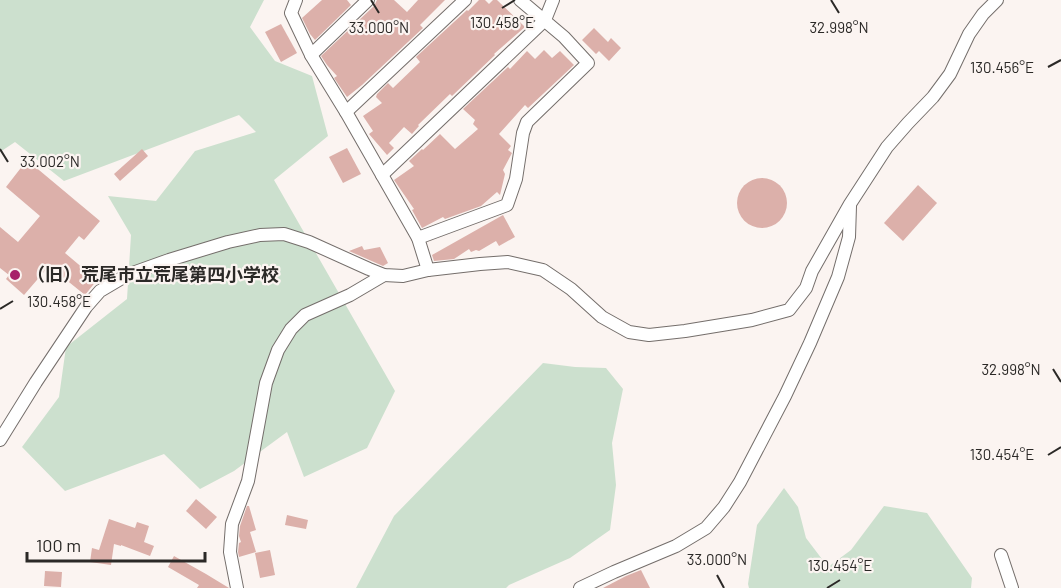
<svg xmlns="http://www.w3.org/2000/svg" width="1061" height="588" viewBox="0 0 1061 588" font-family="Barlow,'Noto Sans JP',sans-serif">
  <rect width="100%" height="100%" fill="#fbf4f1"/>
  <!-- green -->
  <g fill="#cce0ce">
    <polygon points="0,0 264,0 250,27 275,61 312,76 328,136 274,180 395,391 367,448 304,477 287,432 234,471 200,489 164,454 65,491 22,447 59,397 66,347 127,299 131,235 108,196 156,201 195,151 256,132 239,115 64,181 15,142 0,152"/>
    <polygon points="543,363 575,367 606,368 623,389 612,443 616,485 610,530 570,558 509,585 506,588 356,588 394,516"/>
    <polygon points="784,488 798,507 806,538 828,567 851,550 884,506 927,513 972,578 971,588 749,588 748,584 757,525"/>
  </g>
  <!-- building -->
  <g fill="#dcb0aa">
    <polygon points="322,0 347,0 351,5 315,40 310,34 302,18"/>
    <polygon points="377,0 394,0 407,12 418,0 445,0 420,25 423,28 362,85 347,97 334,78 337,76 327,65 321,56 374,6"/>
    <polygon points="479,0 485,0 489,4 493,0 497,0 525,27 494,54 495,55 452,96 450,94 418,125 419,126 412,134 404,127 389,143 394,148 387,155 369,134 373,131 363,116 382,103 376,97 377,94 388,83 393,88 420,62 416,57 467,10 468,11"/>
    <polygon points="281,24 297,53 281,62 265,32"/>
    <polygon points="594,28 608,42 611,38 621,48 609,61 599,51 596,54 582,40"/>
    <polygon points="544,50 552,58 560,51 574,65 528,108 525,105 499,134 511,146 508,150 512,153 503,170 505,174 500,195 497,192 481,206 445,219 443,217 422,228 412,210 414,209 394,180 414,166 409,161 422,149 423,150 440,134 455,149 478,129 473,124 475,120 463,109 508,67 510,69 527,51 535,59"/>
    <polygon points="347,148 361,174 343,183 329,157"/>
    <polygon points="142,149 148,156 120,181 114,174"/>
    <polygon points="27,160 100,221 84,240 79,236 65,253 97,280 85,295 49,266 24,295 6,279 9,275 0,268 0,227 18,242 40,216 6,187"/>
    <circle cx="762" cy="203" r="25"/>
    <polygon points="918,185 937,203 903,241 884,223"/>
    <polygon points="503,215 515,237 499,246 496,241 479,251 476,250 471,252 469,249 454,259 434,261 432,255"/>
    <polygon points="362,246 364,250 380,247 388,263 383,266 349,251"/>
    <polygon points="196,499 217,517 206,529 186,511"/>
    <polygon points="247,506 249,506 256,530 250,532 256,552 239,557 238,552 239,543 241,542 239,536 240,526"/>
    <polygon points="287,515 308,520 306,529 285,525"/>
    <polygon points="109,519 135,528 137,522 149,526 144,542 154,546 150,556 121,545 121,546 114,544 111,565 90,562 92,548 99,550"/>
    <polygon points="270,550 275,575 260,578 255,553"/>
    <polygon points="174,556 206,574 229,588 197,588 199,585 168,567"/>
    <polygon points="641,570 650,588 603,588 626,576"/>
    <polygon points="45,571 62,572 61,587 44,586"/>
  </g>
  <g fill="none" stroke-linecap="round" stroke-linejoin="round">
    <defs>
      <g id="minor">
        <polyline points="296,0 291,13 311,55 346,112 418,238 428,270"/>
        <polyline points="311,55 368,0"/>
        <polyline points="346,112 465,0"/>
        <polyline points="382,175 545,20 553,0"/>
        <polyline points="418,238 507,205 516,179 523,133 527,122 588,63 564,37 520,0"/>
        <polyline points="0,440 36,382 86,307 100,291 127,275 169,260 228,242 260,235 284,234 309,242 369,269 384,275 403,276 428,270 480,264 508,262 543,270 571,289 602,317 629,332 649,335 685,331 752,320 789,310 806,288 812,271 850,204 887,147 908,123 933,97 950,74 969,34 983,14 997,0"/>
        <polyline points="1001,555 1012,588"/>
        <polyline points="237,588 230,552 232,524 248,481 266,383 278,350 291,329 305,315 350,295 384,275"/>
        <polyline points="580,588 614,572 676,546 706,528 724,507 740,482 785,396 810,343 838,277 849,237 850,206"/>
      </g>
    </defs>
    <!-- minor casing -->
    <use href="#minor" stroke="#746e6b" stroke-width="14"/>
    <!-- minor -->
    <use href="#minor" stroke="#fff" stroke-width="12"/>
  </g>
  <!-- ticks -->
  <path fill="none" stroke="#2b2927" stroke-width="2" d="M371,0L379,13M831,0L839,13M502,8L515,0M1048,67L1061,60M0,149L8,162M0,309L13,301M1053,369L1061,382M1048,455L1061,447M717,575L724,588M827,588L840,580"/>
  <!-- markers -->
  <circle fill="#a72069" stroke="#fbf4f1" stroke-width="2" cx="15" cy="275" r="6"/>
  <g text-anchor="middle" stroke-width="4.5" stroke-linejoin="round" paint-order="stroke">
    <!-- poi labels -->
    <g font-size="18" font-weight="bold" fill="#2b2927" stroke="#fbf4f1" text-anchor="start">
      <text x="27" y="281">（旧）荒尾市立荒尾第四小学校</text>
    </g>
  </g>
  <g font-size="15" text-anchor="middle" fill="#2b2927" stroke="#fbf4f1" stroke-width="4.5" stroke-linejoin="round" paint-order="stroke">
    <text x="502" y="28">130.458°E</text>
    <text x="379" y="33">33.000°N</text>
    <text x="839" y="33">32.998°N</text>
    <text x="1002" y="73">130.456°E</text>
    <text x="50" y="167">33.002°N</text>
    <text x="59" y="307">130.458°E</text>
    <text x="1011" y="375">32.998°N</text>
    <text x="1002" y="460">130.454°E</text>
    <text x="717" y="565">33.000°N</text>
    <text x="840" y="571">130.454°E</text>
  </g>
  <!-- scale -->
  <path d="M27 552v9h178v-9" fill="none" stroke="#2b2927" stroke-width="3"/>
  <text x="36" y="552" font-size="18" fill="#2b2927" stroke="#fbf4f1" stroke-width="4.5" paint-order="stroke">100 m</text>
</svg>
